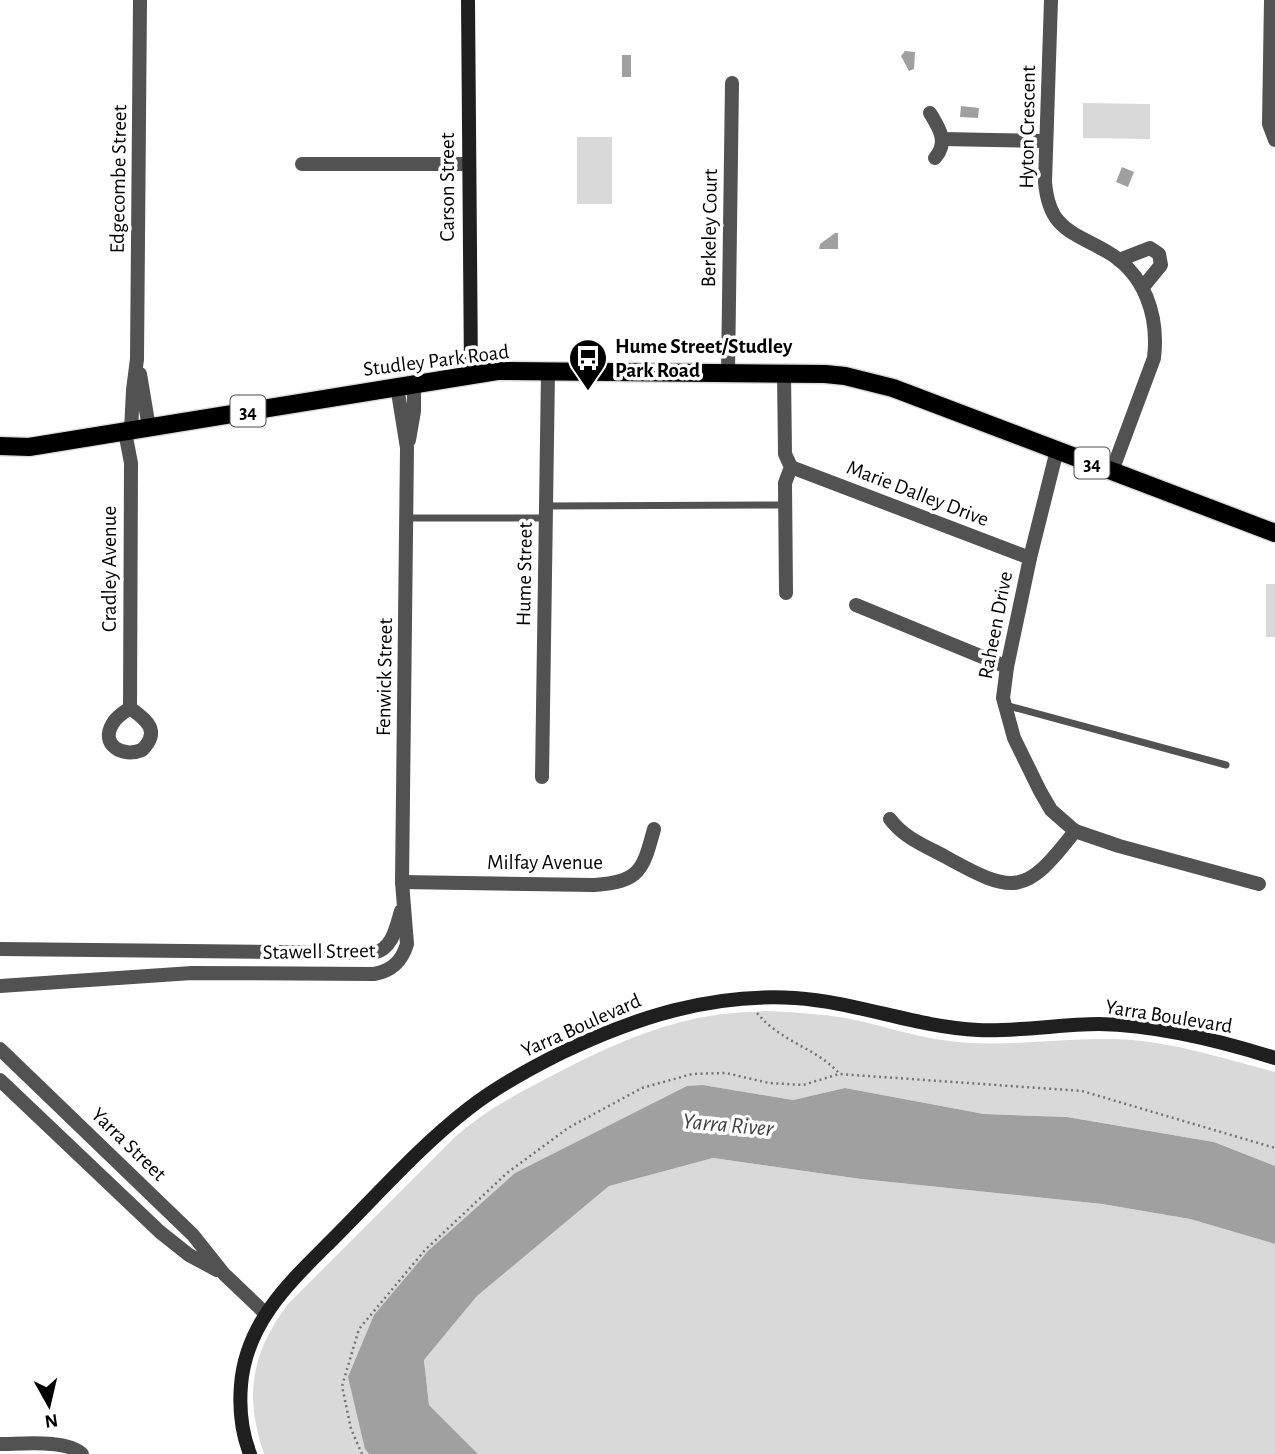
<svg xmlns="http://www.w3.org/2000/svg" width="1275" height="1454" viewBox="0 0 1275 1454" font-family="'Alegreya Sans',sans-serif">
  <rect width="100%" height="100%" fill="#fff"/>
  <!-- green -->
  <g fill="#d9d9d9">
    <polygon points="1083,103 1150,104 1150,139 1083,138"/>
    <rect x="577" y="137" width="35" height="67"/>
    <rect x="1266" y="584" width="9" height="53"/>
    <path d="M767,1011C794,1012 820,1014 846,1018C881,1025 915,1037 950,1041C1003,1048 1056,1038 1109,1039C1165,1039 1221,1058 1275,1072V1166L1214,1142L1067,1117L984,1114L845,1088L793,1100L703,1085L515,1173L365,1449L369,1454H264C244,1396 251,1353 288,1304L455,1137C487,1109 522,1091 559,1072C603,1049 649,1028 698,1018C721,1013 744,1012 767,1011Z"/>
    <polygon points="713,1158 861,1179 1102,1204 1190,1219 1275,1244 1275,1454 478,1454 429,1405 424,1360 477,1296 609,1186"/>
  </g>
  <!-- water -->
  <g fill="#a0a0a0">
    <polygon points="905,51 915,52 914,69 909,71 901,56"/>
    <rect x="622" y="55" width="9" height="22"/>
    <polygon points="961,106 979,108 978,118 960,117"/>
    <polygon points="1122,167 1134,172 1128,187 1116,182"/>
    <polygon points="835,233 838,233 838,249 819,249 820,244"/>
    <polygon points="703,1085 793,1100 845,1088 984,1114 1067,1117 1214,1142 1275,1166 1275,1244 1190,1219 1102,1204 861,1179 713,1158 609,1186 477,1296 424,1360 429,1405 478,1454 369,1454 365,1449 348,1377 374,1315 428,1251 515,1173 687,1086"/>
  </g>
  <g fill="none" stroke-linecap="round" stroke-linejoin="round">
    <defs>
      <polyline id="primary" points="0,446 29,447 497,371 825,374 845,376 893,388 1275,533"/>
    </defs>
    <!-- primary casing -->
    <use href="#primary" stroke="#dbdbdb" stroke-width="21"/>
    <!-- path -->
    <g stroke="#747474" stroke-width="2.5" stroke-dasharray="2 3.5" stroke-linecap="butt">
      <path d="M757,1013C781,1042 814,1047 838,1072"/>
      <polyline points="362,1454 351,1429 342,1386 359,1329 425,1250 507,1173 568,1128 642,1088 692,1074 726,1073 769,1083 803,1085 839,1074 1082,1091 1275,1148"/>
    </g>
    <!-- lane -->
    <g stroke="#525252" stroke-width="7">
      <polyline points="546,506 785,505"/>
      <polyline points="407,518 546,518"/>
      <polyline points="1005,705 1226,765"/>
    </g>
    <!-- street -->
    <g stroke="#525252" stroke-width="14">
      <path d="M1051,0L1045,182C1049,229 1071,231 1106,251C1145,273 1159,316 1154,358L1112,471"/>
      <polyline points="1271,0 1269,124 1275,140"/>
      <path d="M930,113C939,128 949,142 935,158"/>
      <polyline points="942,139 1046,141"/>
      <polyline points="302,164 468,164"/>
      <polyline points="1119,260 1150,248 1159,254 1161,265 1143,287"/>
      <polyline points="728,373 732,83"/>
      <polyline points="784,373 785,454 791,467 785,483 786,593"/>
      <polyline points="140,374 149,428"/>
      <polyline points="131,431 133,390 137,359 140,0"/>
      <polyline points="125,432 131,463 130,708"/>
      <polyline points="409,440 414,411 414,383"/>
      <polyline points="791,467 1030,558"/>
      <polyline points="856,605 1007,667"/>
      <path d="M130,708C147,720 161,731 142,750C123,758 99,745 113,723C116,717 124,712 130,708Z"/>
      <polyline points="542,777 548,372"/>
      <path d="M890,819C903,837 925,846 944,856C1014,895 1025,896 1075,831L1051,810L1040,791L1014,738L1003,698L1007,667L1030,558L1057,450"/>
      <polyline points="1075,831 1119,846 1259,884"/>
      <path d="M402,882L594,885C640,882 643,870 654,829"/>
      <path d="M0,949L374,953C393,948 396,927 401,911"/>
      <path d="M0,986L192,973L374,974C392,971 402,961 407,944L402,882L407,448L397,386"/>
      <polyline points="0,1049 193,1235 224,1274 265,1313"/>
      <polyline points="0,1080 160,1232 189,1255 217,1270"/>
      <path d="M0,1444C22,1444 66,1439 82,1454"/>
    </g>
    <!-- secondary -->
    <g stroke="#1f1f1f" stroke-width="14">
      <polyline points="468,0 471,374"/>
      <path d="M250,1454C241,1431 239,1409 241,1385C246,1321 292,1280 334,1238C378,1194 419,1147 468,1109C496,1087 529,1069 561,1053C636,1017 712,993 795,998C857,1002 916,1027 978,1030C1018,1032 1059,1024 1099,1024C1156,1025 1221,1041 1275,1058"/>
    </g>
    <!-- primary -->
    <use href="#primary" stroke="#000" stroke-width="18"/>
  </g>
  <!-- icons -->
  <defs>
    <symbol id="bus-pin" viewBox="-11 -11 22 30"><path d="M0 17L-7.5 6A9.5 9.5 0 1 1 7.5 6Z" fill="#000" stroke="#fff"/><path d="M-5-6H5V4H4V6H2V4H-2V6H-4V4H-5ZM-3.5-4V0h7V-4ZM-3.5 1.2v1.5H-2V1.2ZM2 1.2v1.5H3.5V1.2Z" fill="#fff"/></symbol>
  </defs>
  <g fill-rule="evenodd">
    <use href="#bus-pin" x="566" y="336" width="44" height="60"/>
  </g>
  <g text-anchor="middle" stroke-width="7" stroke-linejoin="round" paint-order="stroke">
    <!-- shield labels -->
    <g fill="#fff" stroke="#4c4c4c" stroke-width="2">
      <rect x="230.5" y="395.5" width="35" height="31" rx="5"/>
      <rect x="1074.5" y="447.5" width="35" height="31" rx="5"/>
    </g>
    <g font-size="19" font-weight="bold" fill="#000">
      <text x="248" y="418">34</text>
      <text x="1092" y="470">34</text>
    </g>
    <!-- street labels -->
    <g font-size="21" fill="#000" stroke="#fff">
      <text transform="translate(1027 127) rotate(-89)" y="7">Hyton Crescent</text>
      <text transform="translate(118 179) rotate(-89)" y="7">Edgecombe Street</text>
      <text transform="translate(447 187) rotate(-90)" y="7">Carson Street</text>
      <text transform="translate(709 228) rotate(-89)" y="7">Berkeley Court</text>
      <text transform="translate(436 360) rotate(-7)" y="7">Studley Park Road</text>
      <text transform="translate(918 493) rotate(21)" y="7">Marie Dalley Drive</text>
      <text transform="translate(109 569) rotate(-90)" y="7">Cradley Avenue</text>
      <text transform="translate(524 574) rotate(-89)" y="7">Hume Street</text>
      <text transform="translate(995 625) rotate(-79)" y="7">Raheen Drive</text>
      <text transform="translate(384 677) rotate(-89)" y="7">Fenwick Street</text>
      <text x="545" y="869">Milfay Avenue</text>
      <text transform="translate(319 951) rotate(-1)" y="7">Stawell Street</text>
      <text transform="translate(1169 1016) rotate(9)" y="7">Yarra Boulevard</text>
      <text transform="translate(581 1025) rotate(-24)" y="7">Yarra Boulevard</text>
      <text transform="translate(129 1144) rotate(44)" y="7">Yarra Street</text>
    </g>
    <!-- poi labels -->
    <g font-size="21" font-weight="bold" fill="#000" stroke="#fff" text-anchor="start">
      <text x="615" y="353">Hume Street/Studley<tspan x="615" dy="24">Park Road</tspan></text>
    </g>
    <!-- water labels -->
    <g font-size="23" font-style="italic" fill="#414141" stroke="#fff">
      <text transform="translate(728 1124) rotate(5)" y="8">Yarra River</text>
    </g>
  </g>
  <!-- north arrow -->
  <g transform="translate(49 1405) rotate(172)" stroke="#ffffff" stroke-width="5" paint-order="stroke">
  <path d="M0-5L12 26L0 18L-12 26Z" fill="#000000"/>
  <text y="-10" font-size="19" font-weight="bold" text-anchor="middle" fill="#000000">N</text>
  </g>
</svg>
